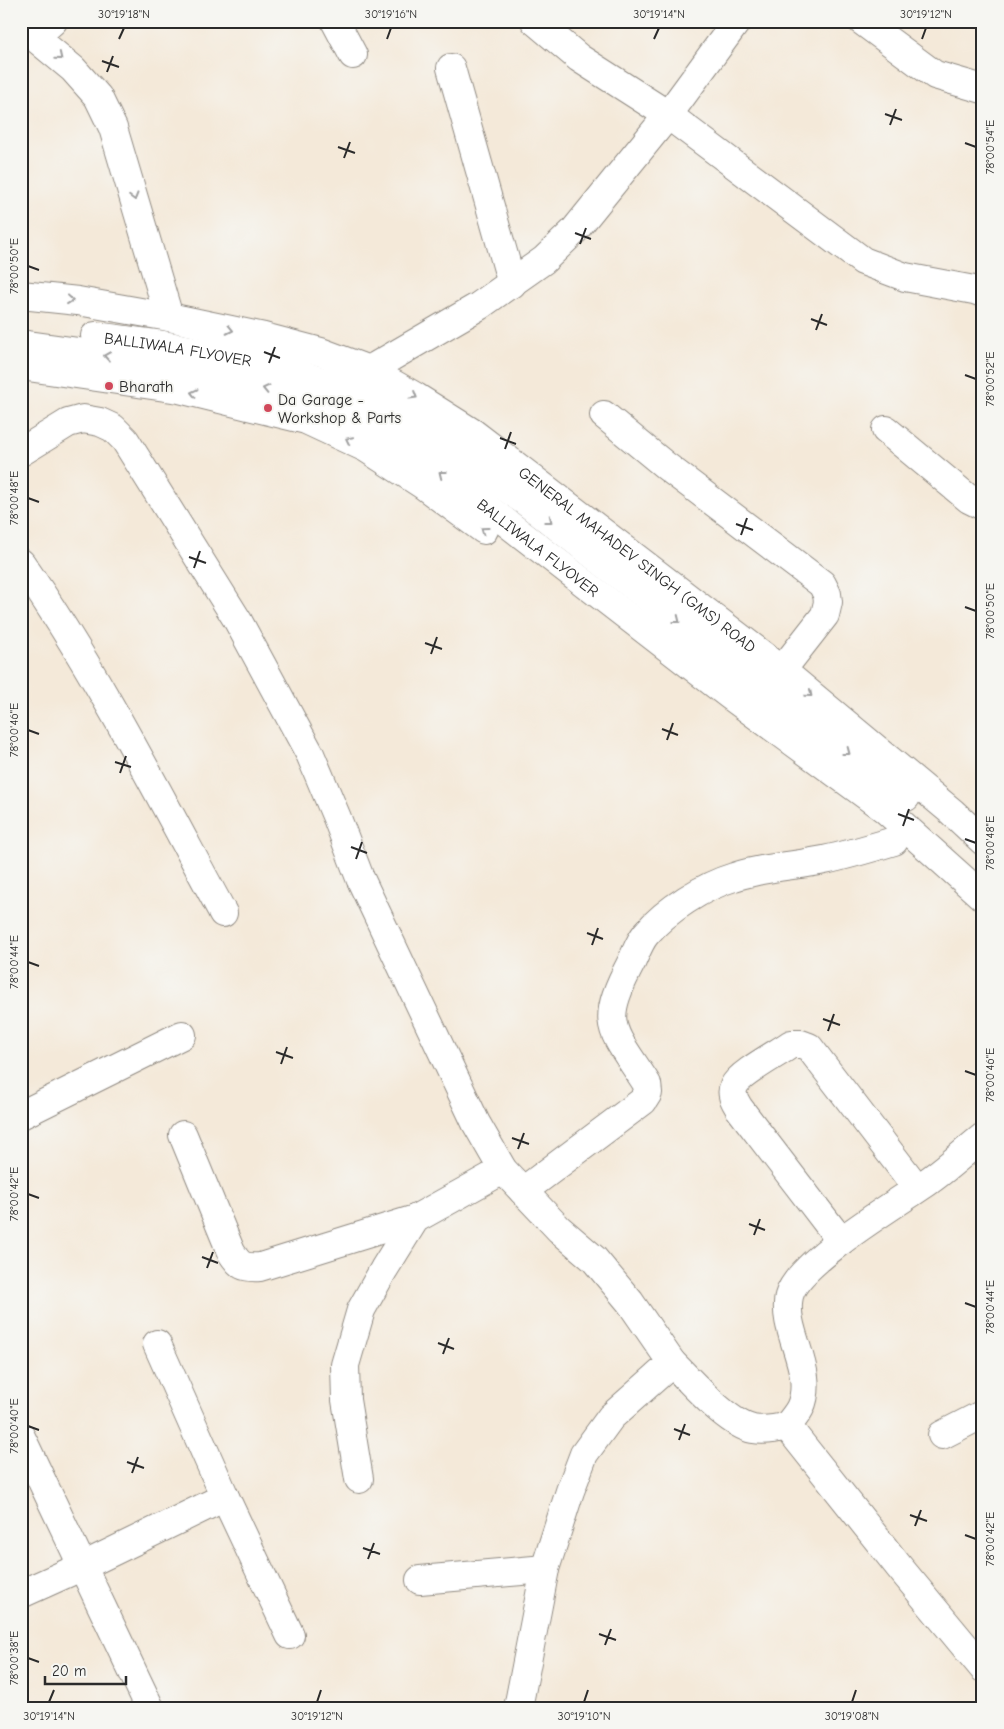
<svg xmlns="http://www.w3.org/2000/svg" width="1004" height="1729" viewBox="0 0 1004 1729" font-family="'Comic Neue',sans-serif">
  <rect width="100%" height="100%" fill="#f6f6f2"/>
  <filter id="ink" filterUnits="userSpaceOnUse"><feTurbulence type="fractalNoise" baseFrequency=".02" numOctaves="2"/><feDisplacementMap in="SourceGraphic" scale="10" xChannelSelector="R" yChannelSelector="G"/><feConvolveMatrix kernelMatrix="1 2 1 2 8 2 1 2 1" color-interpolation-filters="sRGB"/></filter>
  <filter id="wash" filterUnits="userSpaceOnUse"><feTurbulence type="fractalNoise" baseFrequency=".0096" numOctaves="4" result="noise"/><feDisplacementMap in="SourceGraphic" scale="20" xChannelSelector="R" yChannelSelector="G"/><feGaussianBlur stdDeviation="1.12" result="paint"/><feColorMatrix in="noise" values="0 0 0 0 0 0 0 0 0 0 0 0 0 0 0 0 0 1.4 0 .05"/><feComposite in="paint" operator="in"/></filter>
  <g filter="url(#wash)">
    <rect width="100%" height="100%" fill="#f4e9d9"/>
  </g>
  <g filter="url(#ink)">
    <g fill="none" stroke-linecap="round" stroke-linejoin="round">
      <defs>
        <g id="minor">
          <polyline points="335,21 353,55"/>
          <polyline points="535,21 579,58 668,115 863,261 905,277 974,290 983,293"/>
          <polyline points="862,21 935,75 983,89"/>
          <polyline points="21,26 73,69 98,97 113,128 169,317"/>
          <polyline points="35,37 53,21"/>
          <polyline points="451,68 512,284"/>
          <path id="s1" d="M21,295L78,301L169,317L264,337L321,352L369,370L416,397L473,433L773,663L952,812L983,841"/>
          <path id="s2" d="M95,336L163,345L265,363L346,389L417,425L526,502L791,710L906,797"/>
          <path id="s3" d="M21,344L122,358L205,375L270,390L322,404L377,428L428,462L729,695L886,810L983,897"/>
          <polyline points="21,366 179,389 306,420 366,448 423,485 484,530"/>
          <polyline points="369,370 479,306 544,260 574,231 668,115 737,21"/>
          <polyline points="604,415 666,466 822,584 827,594 828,602 825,615 782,670"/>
          <polyline points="886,430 969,499 983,506"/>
          <polyline points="21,452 68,423 83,419 100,422 113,428 125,440 238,621 310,754 337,818 360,878 476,1123 503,1170 559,1229 594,1259 630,1302 672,1363 611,1417 584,1454 570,1491 545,1569 518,1708"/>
          <path d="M21,563C98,674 159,795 223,913"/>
          <polyline points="21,1115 182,1035"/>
          <path d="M183,1135L231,1252C240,1266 243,1268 260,1267L415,1219"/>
          <path d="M523,1191L643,1101L648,1093L647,1084C611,1028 598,1026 632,961C636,952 640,941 646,934C666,910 704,886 734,877C763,867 795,866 824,860C848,855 871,848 894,841"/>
          <path d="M841,1241L739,1108C735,1101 730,1094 734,1086C739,1074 779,1053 791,1044H801L809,1047L917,1188"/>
          <polyline points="157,1344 225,1497"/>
          <path d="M672,1363C691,1381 727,1424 753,1429C765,1431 776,1429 787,1426C792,1420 797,1414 800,1408C817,1371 781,1332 789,1296C797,1263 893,1206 923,1185C944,1171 963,1153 983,1137"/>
          <polyline points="787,1426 900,1568 983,1668"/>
          <polyline points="942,1435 983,1414"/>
          <polyline points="21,1437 150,1708"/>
          <polyline points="359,1479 346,1400 345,1365 361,1310 384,1269 415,1219 503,1170"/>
          <polyline points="420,1580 545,1569"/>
          <polyline points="21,1594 83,1566 225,1497 290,1635"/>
        </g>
      </defs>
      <!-- minor casing -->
      <use href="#minor" stroke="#908a82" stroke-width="30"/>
      <!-- minor -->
      <use href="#minor" stroke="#fff" stroke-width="28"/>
    </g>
    <!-- one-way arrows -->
    <defs><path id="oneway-chevron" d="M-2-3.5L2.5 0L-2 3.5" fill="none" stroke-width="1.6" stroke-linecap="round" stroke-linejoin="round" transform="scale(1.25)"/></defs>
    <g stroke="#a0a0a0">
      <use href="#oneway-chevron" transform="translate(59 57) rotate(39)"/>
      <use href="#oneway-chevron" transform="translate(134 197) rotate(74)"/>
      <use href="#oneway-chevron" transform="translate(70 300) rotate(6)"/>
      <use href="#oneway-chevron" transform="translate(230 330) rotate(12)"/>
      <use href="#oneway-chevron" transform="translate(107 356) rotate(-171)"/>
      <use href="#oneway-chevron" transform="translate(266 389) rotate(-167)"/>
      <use href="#oneway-chevron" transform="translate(194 393) rotate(-167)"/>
      <use href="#oneway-chevron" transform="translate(414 396) rotate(31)"/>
      <use href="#oneway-chevron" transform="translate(349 440) rotate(-154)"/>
      <use href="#oneway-chevron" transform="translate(442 474) rotate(-142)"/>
      <use href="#oneway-chevron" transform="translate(549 520) rotate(38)"/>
      <use href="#oneway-chevron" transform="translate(484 530) rotate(-144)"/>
      <use href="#oneway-chevron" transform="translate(677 620) rotate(38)"/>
      <use href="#oneway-chevron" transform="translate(809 694) rotate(40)"/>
      <use href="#oneway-chevron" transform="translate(847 752) rotate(37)"/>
    </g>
  </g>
  <!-- ticks -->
  <path fill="none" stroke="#2b2b2b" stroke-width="2" d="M119,39L124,28M387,39L391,28M654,39L659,28M922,39L926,28M102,61L119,67M107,72L113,56M885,114L902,120M890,125L896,109M965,143L976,147M338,147L355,153M344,158L350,142M575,233L591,239M580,244L586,228M28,266L39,270M811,319L827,325M816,330L822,314M264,352L280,358M269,363L275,347M965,375L976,379M500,438L516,444M505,449L511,432M28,498L39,502M736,524L753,530M741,535L747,518M189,557L206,563M194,568L200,551M965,607L976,611M425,643L442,649M431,654L437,637M662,729L678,735M28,730L39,734M667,740L673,723M115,762L131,767M120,773L126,756M898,814L914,820M903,826L909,809M965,839L976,843M351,847L367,853M356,859L362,842M587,933L603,939M592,945L598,928M28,962L39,966M823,1019L840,1025M828,1031L834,1014M276,1052L293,1058M281,1064L287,1047M965,1071L976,1075M512,1138L529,1144M518,1149L524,1133M28,1194L39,1198M749,1224L765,1230M754,1235L760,1219M202,1257L218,1263M207,1268L213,1252M965,1303L976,1307M438,1343L454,1349M443,1354L449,1338M28,1426L39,1430M674,1429L690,1435M679,1440L685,1424M127,1462L144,1468M132,1473L138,1457M910,1515L927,1521M915,1526L921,1510M965,1535L976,1539M363,1548L380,1554M368,1559L374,1543M599,1634L616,1640M605,1645L611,1629M28,1658L39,1662M49,1702L54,1690M317,1702L321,1690M584,1702L588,1690M852,1702L856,1690"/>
  <!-- markers -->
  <g fill="#d1495b" stroke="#f6f6f2" stroke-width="2">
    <circle cx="109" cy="386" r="5"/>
    <circle cx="268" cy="408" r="5"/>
  </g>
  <g text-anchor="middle" stroke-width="4" stroke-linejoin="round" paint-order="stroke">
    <!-- street labels -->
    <g font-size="16" fill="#2b2b2b" stroke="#f6f6f2">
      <text dy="6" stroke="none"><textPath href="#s2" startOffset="84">BALLIWALA FLYOVER</textPath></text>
      <text dy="6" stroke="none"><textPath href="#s3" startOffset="568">BALLIWALA FLYOVER</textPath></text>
      <text dy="6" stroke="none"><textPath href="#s1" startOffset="686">GENERAL MAHADEV SINGH (GMS) ROAD</textPath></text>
    </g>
    <!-- poi labels -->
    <g font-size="16" fill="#2b2b2b" stroke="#f6f6f2" text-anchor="start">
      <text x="119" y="392">Bharath</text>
      <text x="278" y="405">Da Garage -<tspan x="278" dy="18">Workshop &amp; Parts</tspan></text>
    </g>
  </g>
  <!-- margin -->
  <rect width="1004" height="1729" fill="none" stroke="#f6f6f2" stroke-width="55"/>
  <!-- scale -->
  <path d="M45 1676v8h81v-8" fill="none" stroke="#2b2b2b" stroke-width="2.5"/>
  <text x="52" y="1676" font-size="15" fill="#2b2b2b" stroke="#f6f6f2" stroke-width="4" paint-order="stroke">20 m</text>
  <rect x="28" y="28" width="948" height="1674" fill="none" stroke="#2b2b2b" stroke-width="2"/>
  <g font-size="12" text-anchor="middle" fill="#2b2b2b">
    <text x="124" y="18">30°19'18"N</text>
    <text x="391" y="18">30°19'16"N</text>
    <text x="659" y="18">30°19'14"N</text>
    <text x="926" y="18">30°19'12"N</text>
    <text transform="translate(990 147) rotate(-90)" y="4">78°00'54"E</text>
    <text transform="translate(14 266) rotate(-90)" y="4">78°00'50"E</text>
    <text transform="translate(990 379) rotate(-90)" y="4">78°00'52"E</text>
    <text transform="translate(14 498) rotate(-90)" y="4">78°00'48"E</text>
    <text transform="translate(990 611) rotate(-90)" y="4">78°00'50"E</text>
    <text transform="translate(14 730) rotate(-90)" y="4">78°00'46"E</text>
    <text transform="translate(990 843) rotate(-90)" y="4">78°00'48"E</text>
    <text transform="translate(14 962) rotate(-90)" y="4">78°00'44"E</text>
    <text transform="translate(990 1075) rotate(-90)" y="4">78°00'46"E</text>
    <text transform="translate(14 1194) rotate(-90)" y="4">78°00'42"E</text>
    <text transform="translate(990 1307) rotate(-90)" y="4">78°00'44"E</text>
    <text transform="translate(14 1426) rotate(-90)" y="4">78°00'40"E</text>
    <text transform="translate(990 1539) rotate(-90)" y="4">78°00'42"E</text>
    <text transform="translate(14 1658) rotate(-90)" y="4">78°00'38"E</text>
    <text x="49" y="1720">30°19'14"N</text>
    <text x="317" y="1720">30°19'12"N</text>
    <text x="584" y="1720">30°19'10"N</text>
    <text x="852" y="1720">30°19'08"N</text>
  </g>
</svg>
